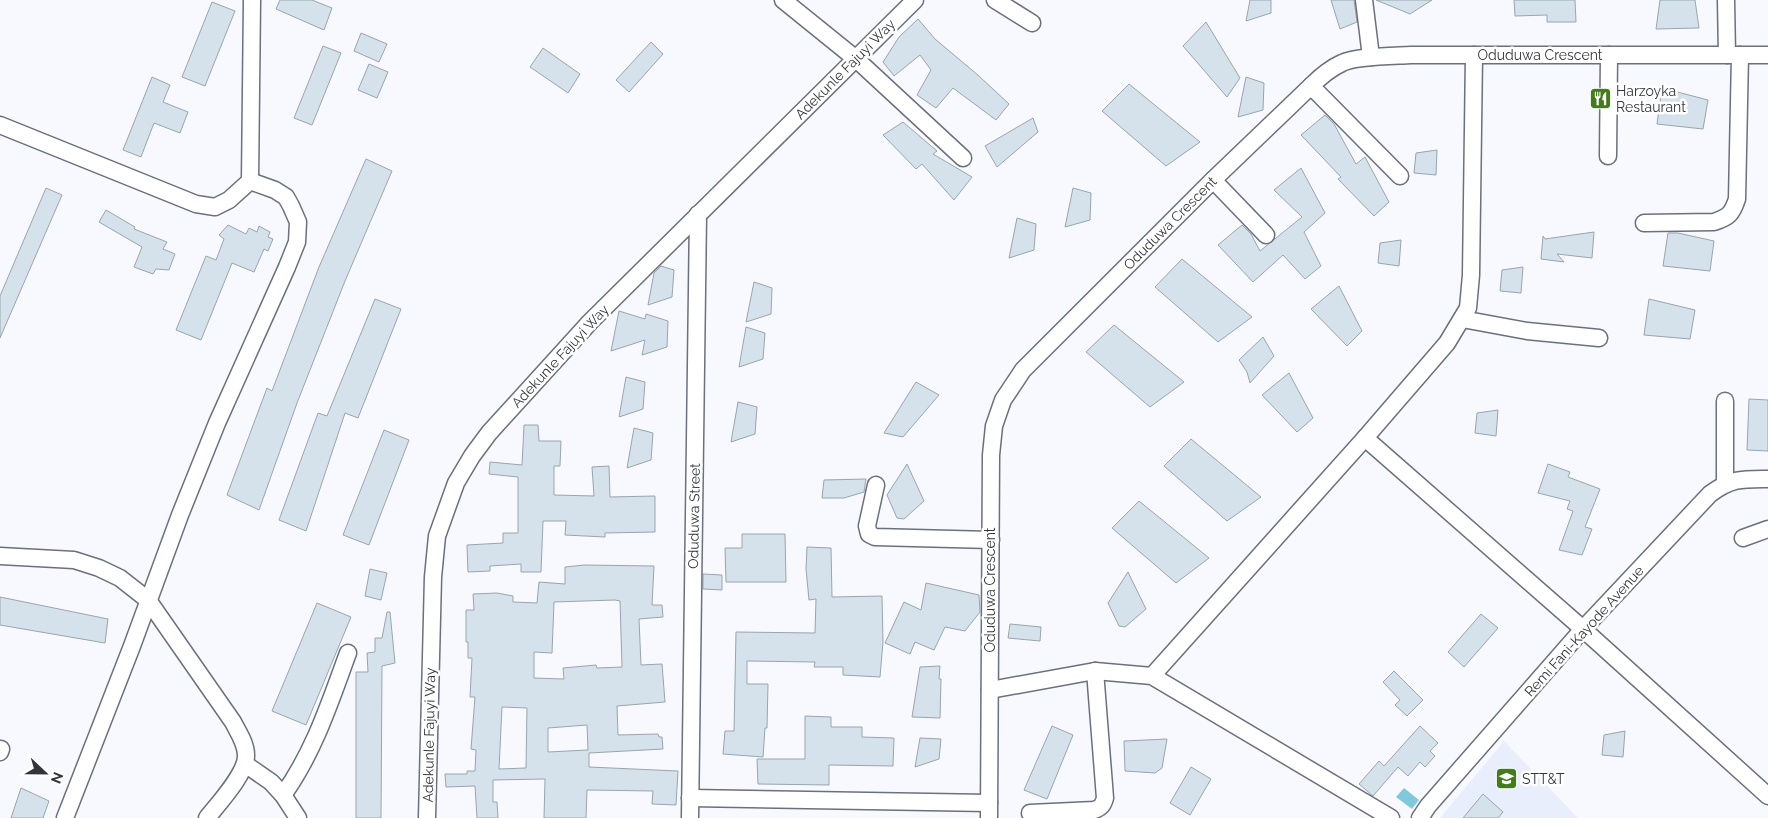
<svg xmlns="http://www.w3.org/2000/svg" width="1768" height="818" viewBox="0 0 1768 818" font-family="Raleway,sans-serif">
  <rect width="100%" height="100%" fill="#f7f9ff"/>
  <!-- built -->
  <polygon fill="#e8eefb" points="1504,741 1578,818 1440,818"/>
  <!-- water -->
  <polygon fill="#7fc9da" points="1404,788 1419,800 1412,809 1396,797"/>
  <!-- building -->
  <g fill="#d5e2ec" stroke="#98a5af" fill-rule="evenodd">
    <polygon points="280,0 312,0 332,8 324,30 276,9"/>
    <polygon points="1250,0 1271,0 1271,13 1246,21"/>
    <polygon points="1331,0 1354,0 1357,22 1340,29"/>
    <polygon points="1376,0 1432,0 1410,14"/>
    <polygon points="1514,0 1575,0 1576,22 1547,22 1547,15 1515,16"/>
    <polygon points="1660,0 1695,0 1699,28 1656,29"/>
    <polygon points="212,2 235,11 205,86 182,77"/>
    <polygon points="918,19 935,39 979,76 1009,104 996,120 953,88 936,108 917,95 931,70 920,55 894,76 883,62 899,37"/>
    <polygon points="1206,22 1240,78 1227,97 1183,46"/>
    <polygon points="361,33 387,44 379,62 354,51"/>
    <polygon points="651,42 663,54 629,92 616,80"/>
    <polygon points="323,46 341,53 312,125 294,118"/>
    <polygon points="543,48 580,74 568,93 530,67"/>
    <polygon points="369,64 388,72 377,98 358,90"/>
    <polygon points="152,77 170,85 163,102 188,112 180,133 154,123 141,157 123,150"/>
    <polygon points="1246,77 1264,83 1263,110 1238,117"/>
    <polygon points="1129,84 1200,142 1166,166 1102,111"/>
    <polygon points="1662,88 1708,100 1703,129 1657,124"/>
    <polygon points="1325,115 1334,124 1356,164 1365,157 1389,202 1374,216 1338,179 1341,177 1301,135"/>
    <polygon points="1033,118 1038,132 997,167 985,146"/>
    <polygon points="903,122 937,151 933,154 972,177 954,200 922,164 916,169 883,135"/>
    <polygon points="1437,150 1436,175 1414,173 1416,153"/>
    <polygon points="366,159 392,171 345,281 297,403 259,510 227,495 267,388 272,391 319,267"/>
    <polygon points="1301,168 1325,213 1304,232 1321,266 1305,279 1283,255 1253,282 1218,245 1242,225 1251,234 1260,251 1302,217 1274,190"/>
    <polygon points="46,188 62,195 0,338 0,296"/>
    <polygon points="1073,188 1091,193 1090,220 1065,227"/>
    <polygon points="106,210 135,227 134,229 167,242 163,249 175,254 169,270 156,269 153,274 134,267 142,247 99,222"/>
    <polygon points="1017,218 1036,224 1034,250 1009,258"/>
    <polygon points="228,225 246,234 249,228 257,232 259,226 270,232 268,237 273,239 268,251 264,249 254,272 232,263 201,340 176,330 206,256 216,260 224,239 219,235"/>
    <polygon points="1594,232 1592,258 1557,254 1564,262 1541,259 1543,236 1545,239"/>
    <polygon points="1668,233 1678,233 1714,241 1710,271 1663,266"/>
    <polygon points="1401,240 1399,266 1378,263 1380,243"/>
    <polygon points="1182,259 1252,317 1218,342 1155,287"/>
    <polygon points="661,266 674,270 672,297 648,305 654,273"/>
    <polygon points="1523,267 1521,293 1500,291 1502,270"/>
    <polygon points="754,282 772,288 771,314 746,322"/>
    <polygon points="1339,286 1362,331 1347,346 1311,309"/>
    <polygon points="375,299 401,309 358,418 345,413 306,531 279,520 318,413 327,416"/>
    <polygon points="1649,299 1695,310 1690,339 1644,335"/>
    <polygon points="619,311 645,319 646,314 668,321 667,347 642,355 645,340 611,351"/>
    <polygon points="1114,325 1184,382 1150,407 1086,352"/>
    <polygon points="746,327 765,333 763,359 739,367"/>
    <polygon points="1263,337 1274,356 1250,383 1247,372 1239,360"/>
    <polygon points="1289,373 1313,418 1297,432 1262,395"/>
    <polygon points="626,377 645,382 643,409 619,417"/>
    <polygon points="916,382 939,395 903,437 884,433"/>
    <polygon points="1749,399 1768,400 1768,451 1747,450"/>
    <polygon points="738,402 757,407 755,434 731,442"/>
    <polygon points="1498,410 1496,436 1475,433 1477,413"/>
    <polygon points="524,425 538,425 539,441 561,441 560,466 554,466 554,495 594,496 592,467 609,466 610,497 655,496 655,532 605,533 605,537 565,535 566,521 543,521 541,572 521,572 521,564 490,566 490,571 468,572 467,545 503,543 503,533 518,533 518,477 489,474 490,462 522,465"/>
    <polygon points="634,428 653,433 651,460 627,468"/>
    <polygon points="384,430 409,440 369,545 343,535"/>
    <polygon points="1191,439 1261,497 1227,521 1164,466"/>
    <polygon points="907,464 924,501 904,519 897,518 887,495"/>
    <polygon points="1548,464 1570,472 1568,477 1600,489 1585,527 1592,529 1582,555 1559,550 1573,511 1567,509 1570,501 1538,493"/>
    <polygon points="866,479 864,492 844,498 822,498 824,480"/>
    <polygon points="1139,501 1209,558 1176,583 1112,528"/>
    <polygon points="742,534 785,534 786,582 726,582 725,548 742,548"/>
    <polygon points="807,547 831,548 832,597 882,596 883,642 880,677 843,675 843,667 814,667 815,662 747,661 747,684 768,684 767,728 765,728 763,757 723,754 725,731 734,731 736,632 815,633 816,599 809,600 806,569"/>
    <path d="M584,565L654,566L652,605H662L663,617L639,619L641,665L662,664L665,702L617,706L618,735L658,734L659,737H662L663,749L589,753V767L678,771L676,805L652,804L653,791L587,790L586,818H544L545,779L493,780V802H497L498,818H477L475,786L446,787L445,774H467V771H475L476,750L471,749L475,697H470L472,658H468V642H466V610H474L473,594L497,593L513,596V602L537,603L539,582L565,584V567ZM615,600L620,601L622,667L597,668L596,665L563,668L564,679L534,678V652L552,653L554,602ZM502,707L527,708L526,768L499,769ZM587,725L588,750L548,752V728Z"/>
    <polygon points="370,569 387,573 381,600 365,596"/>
    <polygon points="1128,572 1146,609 1125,627 1119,626 1108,603"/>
    <polygon points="703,574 722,575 722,590 703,589"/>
    <polygon points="926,583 979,595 980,612 965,631 945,627 934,650 915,642 910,654 885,643 904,602 921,610"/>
    <polygon points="0,597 108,619 105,643 0,625"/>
    <polygon points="317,603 351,617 306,725 272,711"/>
    <polygon points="387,612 390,612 395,663 382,666 381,818 356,818 356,672 368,672 367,653 375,652 375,638 382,638"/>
    <polygon points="1481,614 1498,628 1464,667 1448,652"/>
    <polygon points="1010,624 1041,627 1040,641 1008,638"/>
    <polygon points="940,666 939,679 941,679 940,718 912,717 920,667"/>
    <polygon points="1394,671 1423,700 1407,716 1395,705 1400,700 1383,682"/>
    <polygon points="805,716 831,717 831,727 862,727 862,737 894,738 893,766 829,765 829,785 758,784 757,759 805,759"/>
    <polygon points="1052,726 1073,735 1047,799 1024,790"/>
    <polygon points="1420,726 1438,743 1430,751 1435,756 1425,767 1420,762 1408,776 1398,767 1373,796 1359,784 1379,761 1384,766"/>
    <polygon points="1625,731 1623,757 1602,755 1604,735"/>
    <polygon points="920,738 941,739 939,759 915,767"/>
    <polygon points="1167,739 1162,768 1155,773 1125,771 1124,741"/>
    <polygon points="1191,767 1211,779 1190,815 1170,803"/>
    <polygon points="21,788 49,801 43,818 11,818"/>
    <polygon points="1483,794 1503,812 1498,818 1463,818"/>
  </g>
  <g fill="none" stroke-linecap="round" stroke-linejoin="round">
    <defs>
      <g id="minor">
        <polyline points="783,0 856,59 963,158"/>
        <polyline points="995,0 1032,23"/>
        <polyline points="1364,0 1371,57"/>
        <polyline points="1726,0 1727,55"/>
        <polyline points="1311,86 1400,176"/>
        <polyline points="0,125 196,204 215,207 229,200 250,181 252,0"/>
        <polyline points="1608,156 1609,55"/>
        <polyline points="1213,180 1266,235"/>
        <path d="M1644,223L1714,222C1729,217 1732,214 1737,199L1740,55"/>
        <polyline points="1462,319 1527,331 1599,338"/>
        <polyline points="1725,401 1725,483"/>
        <polyline points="1365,438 1583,629 1768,796"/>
        <polyline points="876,485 867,526 869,534 875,537 991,540"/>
        <polyline points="1743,538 1768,529"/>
        <path d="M0,556L74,560L99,568L120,578L148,600L233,722C238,732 246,743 246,755C247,773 218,804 207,818"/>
        <polyline points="1152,676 1365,438 1447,343 1468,308 1471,275 1474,55"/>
        <polyline points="990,690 1095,671 1152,676 1391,818"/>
        <polyline points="0,752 1,749"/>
        <polyline points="245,764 271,782 283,795 298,818"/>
        <path d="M283,795C314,752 330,702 348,653"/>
        <polyline points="690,798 989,803"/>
        <path d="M1030,813L1094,810C1101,808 1103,805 1105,798L1095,671"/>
        <polyline points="65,818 132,646 180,515 217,423 287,267 297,242 298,222 291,206 286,197 275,190 250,181"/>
        <polyline points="427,818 433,577 437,536 456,483 472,456 489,433 590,322 915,0"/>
        <polyline points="690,818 698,214"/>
        <path d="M989,818L991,455L994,426L1003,400L1023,370L1213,180L1311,86C1320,77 1331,68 1342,63C1355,56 1395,56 1411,55H1768"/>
        <path d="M1420,818L1428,806L1583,629L1710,494C1732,478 1742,479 1768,479"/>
      </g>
    </defs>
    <!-- minor casing -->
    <use href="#minor" stroke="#6a707c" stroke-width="19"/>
    <!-- minor -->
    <use href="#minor" stroke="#fff" stroke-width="16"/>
  </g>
  <!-- icons -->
  <defs>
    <symbol id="restaurant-square" viewBox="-11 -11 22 22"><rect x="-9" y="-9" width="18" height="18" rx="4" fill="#417d18" stroke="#fff"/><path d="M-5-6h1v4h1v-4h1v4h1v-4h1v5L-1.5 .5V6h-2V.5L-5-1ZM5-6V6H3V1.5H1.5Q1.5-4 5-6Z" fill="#fff"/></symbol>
    <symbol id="school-square" viewBox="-11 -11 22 22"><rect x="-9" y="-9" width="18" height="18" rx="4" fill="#417d18" stroke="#fff"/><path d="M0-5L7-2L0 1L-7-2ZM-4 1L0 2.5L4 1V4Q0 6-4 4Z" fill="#fff"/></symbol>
  </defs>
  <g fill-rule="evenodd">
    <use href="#restaurant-square" x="1588" y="86" width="25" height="25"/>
    <use href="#school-square" x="1494" y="766" width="25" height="25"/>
  </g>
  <g text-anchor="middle" stroke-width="5" stroke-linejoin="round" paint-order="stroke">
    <!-- street labels -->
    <g font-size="14" fill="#33353b" stroke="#fff">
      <text x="1540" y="60">Oduduwa Crescent</text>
      <text transform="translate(845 69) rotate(-45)" y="5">Adekunle Fajuyi Way</text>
      <text transform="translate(1170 223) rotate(-45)" y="5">Oduduwa Crescent</text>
      <text transform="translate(560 356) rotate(-47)" y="5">Adekunle Fajuyi Way</text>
      <text transform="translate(694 516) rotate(-89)" y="5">Oduduwa Street</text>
      <text transform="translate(990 590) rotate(-90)" y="5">Oduduwa Crescent</text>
      <text transform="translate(1584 631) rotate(-48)" y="5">Remi Fani-Kayode Avenue</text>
      <text transform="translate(429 735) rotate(-89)" y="5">Adekunle Fajuyi Way</text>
    </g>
    <!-- poi labels -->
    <g font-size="14" fill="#33353b" stroke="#fff" text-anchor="start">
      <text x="1616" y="96">Harzoyka<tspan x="1616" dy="16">Restaurant</tspan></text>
      <text x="1522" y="784">STT&amp;T</text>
    </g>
  </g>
  <!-- north arrow -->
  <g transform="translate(45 773) rotate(112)" stroke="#ffffff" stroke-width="4" paint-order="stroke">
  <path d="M0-4L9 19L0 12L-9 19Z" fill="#33353b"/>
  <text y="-8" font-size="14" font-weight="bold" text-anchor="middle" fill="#33353b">N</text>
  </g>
</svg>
